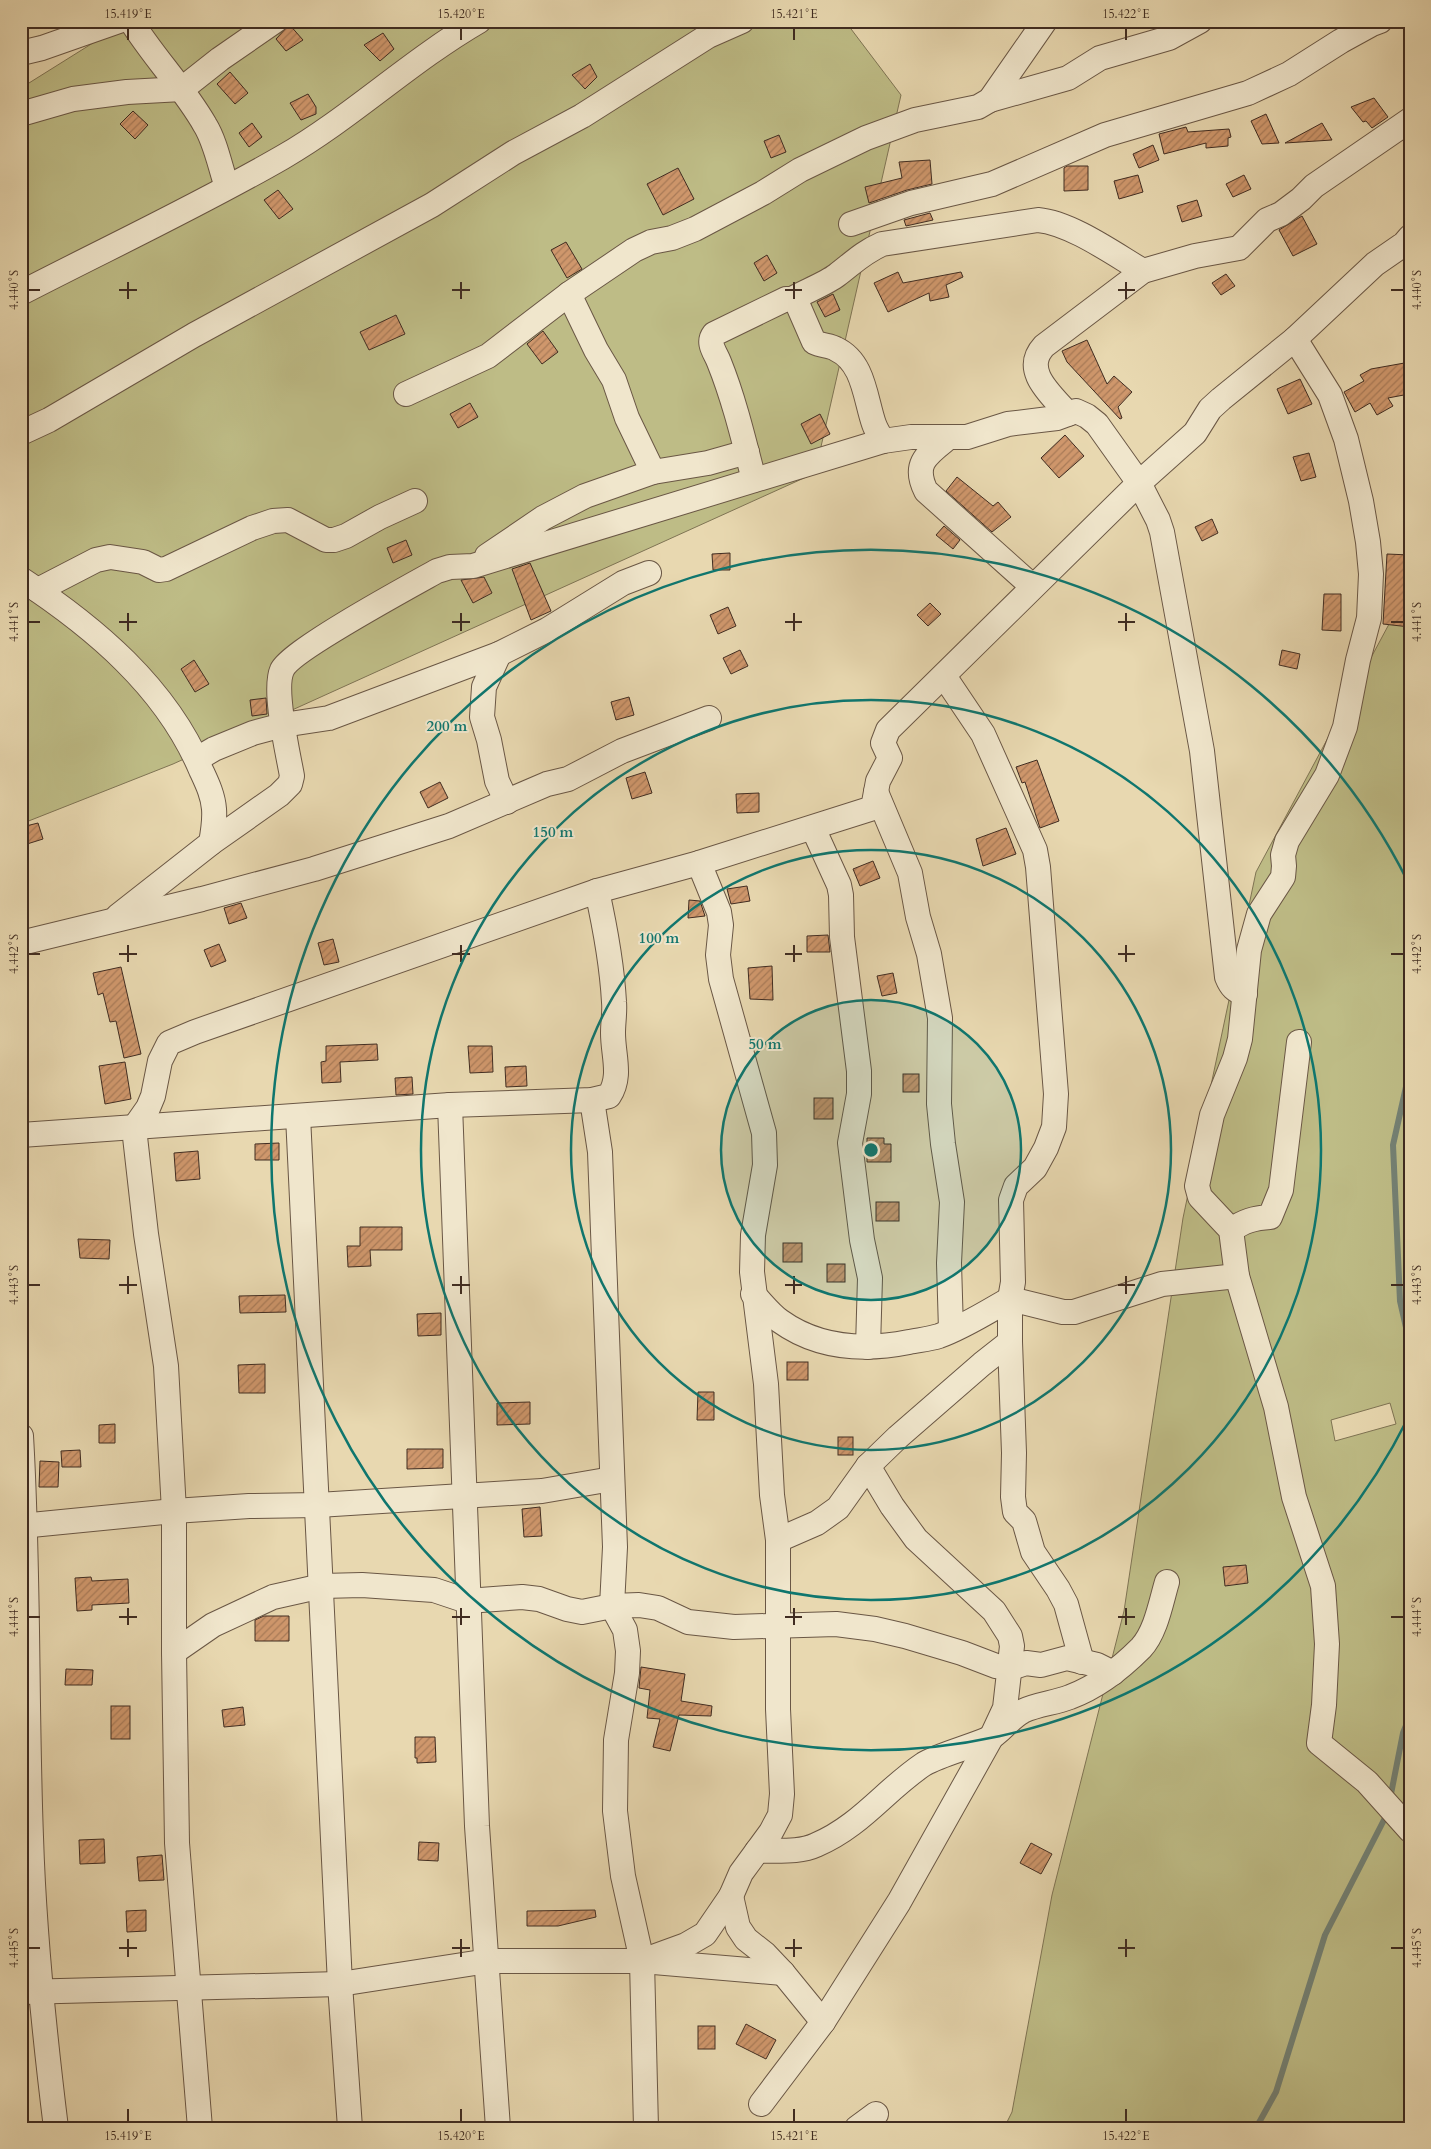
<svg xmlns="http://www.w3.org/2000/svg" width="1431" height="2149" viewBox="0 0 1431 2149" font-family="Cardo,serif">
  <defs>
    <pattern id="building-hatch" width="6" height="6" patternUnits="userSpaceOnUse" patternTransform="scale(1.25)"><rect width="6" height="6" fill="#cf976c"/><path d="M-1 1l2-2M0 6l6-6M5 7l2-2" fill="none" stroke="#a97b58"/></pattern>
  </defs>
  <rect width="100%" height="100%" fill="#e8d8b0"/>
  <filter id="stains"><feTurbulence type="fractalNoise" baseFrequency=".004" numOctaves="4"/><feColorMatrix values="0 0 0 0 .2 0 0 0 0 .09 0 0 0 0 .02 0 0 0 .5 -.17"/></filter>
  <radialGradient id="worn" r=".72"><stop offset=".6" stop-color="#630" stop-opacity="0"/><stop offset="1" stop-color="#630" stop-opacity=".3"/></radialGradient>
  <!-- green -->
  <g fill="#bebc86" stroke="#7f7454" fill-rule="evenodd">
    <polygon points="128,21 845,21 901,95 815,473 173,764 21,824 21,88"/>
    <path d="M1410,585V2128H1004L1012,2112L1052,1895L1124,1611L1183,1218L1256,872ZM1390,1403L1396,1424L1335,1441L1331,1420Z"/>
  </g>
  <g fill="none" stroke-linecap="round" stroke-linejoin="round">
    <!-- stream -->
    <g stroke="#748174" stroke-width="6">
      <polyline points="1410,1069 1393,1145 1400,1301 1410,1345"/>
      <polyline points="1390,1799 1403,1733 1410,1716"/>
      <polyline points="1256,2128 1276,2092 1325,1935 1387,1814"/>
    </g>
  </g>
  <!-- building -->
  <g fill="url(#building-hatch)" stroke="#402c21">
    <polygon points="288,23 303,40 286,51 276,39 287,27"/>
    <polygon points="383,33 394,49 380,61 364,45"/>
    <polygon points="590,64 597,77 585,89 572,75"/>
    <polygon points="230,72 248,93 235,104 217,84"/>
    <polygon points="308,94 316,107 316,114 301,120 290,103"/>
    <polygon points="1374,98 1388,117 1372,128 1366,121 1363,122 1351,107"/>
    <polygon points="133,111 148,125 135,139 120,124"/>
    <polygon points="1266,114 1279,143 1262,144 1251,121"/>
    <polygon points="252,123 262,137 249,147 239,133"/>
    <polygon points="1322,123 1332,140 1285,143"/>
    <polygon points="1186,127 1188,132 1229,129 1231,137 1228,138 1228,146 1206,148 1206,143 1164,154 1159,134"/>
    <polygon points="779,135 786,152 771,158 764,141"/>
    <polygon points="1153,145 1159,160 1139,168 1133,154"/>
    <polygon points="930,160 932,184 907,190 869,203 865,187 902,178 899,162"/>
    <polygon points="1067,166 1088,166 1088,190 1064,191 1064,168"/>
    <polygon points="678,168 694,199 663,215 647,184"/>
    <polygon points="1138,175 1143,192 1119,199 1114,181"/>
    <polygon points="1244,175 1251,189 1233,197 1226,184"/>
    <polygon points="278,190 293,209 279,219 264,200"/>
    <polygon points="1197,200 1202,216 1182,222 1177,206"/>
    <polygon points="930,213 933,220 906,226 904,220"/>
    <polygon points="1302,216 1317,244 1293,256 1279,230"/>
    <polygon points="566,242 582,269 567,278 551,250"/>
    <polygon points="767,255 777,273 764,281 754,263"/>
    <polygon points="898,272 903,283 961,272 963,277 946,285 949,297 930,301 929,293 888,312 874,283"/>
    <polygon points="1226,274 1235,286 1221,295 1212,283"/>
    <polygon points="833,294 840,310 825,317 817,302"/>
    <polygon points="396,315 405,334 369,350 360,332"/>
    <polygon points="543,331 558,352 542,364 527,344"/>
    <polygon points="1087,340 1107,384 1114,376 1132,392 1118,407 1122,418 1120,419 1067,362 1062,351"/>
    <polygon points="1410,362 1410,381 1407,382 1409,394 1388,398 1393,406 1377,415 1370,403 1355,412 1344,392 1364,381 1360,375 1371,369"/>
    <polygon points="1300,379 1312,404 1288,414 1277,389"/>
    <polygon points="470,403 478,417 458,428 450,414"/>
    <polygon points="820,414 830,434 811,444 801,424"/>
    <polygon points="1065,435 1084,456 1059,478 1041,458"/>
    <polygon points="1309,453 1316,477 1301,481 1293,457"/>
    <polygon points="957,477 993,506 998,502 1011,517 992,532 946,491"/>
    <polygon points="1212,519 1218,533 1202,541 1195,527"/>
    <polygon points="944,526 960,540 953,549 936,535"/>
    <polygon points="406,540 412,555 393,563 387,548"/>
    <polygon points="730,553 730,570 713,570 712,554"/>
    <polygon points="1387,554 1410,555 1410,627 1383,624"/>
    <polygon points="530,563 551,611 531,620 512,569"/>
    <polygon points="484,577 492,593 473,603 461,580"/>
    <polygon points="1324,594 1341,594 1341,631 1322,630"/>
    <polygon points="930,603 941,614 928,626 917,615"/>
    <polygon points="728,607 736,626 718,634 710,615"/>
    <polygon points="740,650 748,666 731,674 723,658"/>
    <polygon points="1282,650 1300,654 1297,669 1279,665"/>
    <polygon points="194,660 209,684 195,692 181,669"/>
    <polygon points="629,697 634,715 616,720 611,702"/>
    <polygon points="266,698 267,714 252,716 250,700"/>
    <polygon points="1037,760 1059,821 1040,828 1025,782 1022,783 1016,767"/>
    <polygon points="645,772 652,793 632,799 626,778"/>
    <polygon points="440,782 448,798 428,808 420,792"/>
    <polygon points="759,793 759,812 737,813 736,794"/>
    <polygon points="38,823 43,839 27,844 22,827"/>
    <polygon points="1006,828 1016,854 983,866 976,839"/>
    <polygon points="873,861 880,878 860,886 853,869"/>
    <polygon points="747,886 750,901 731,904 727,889"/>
    <polygon points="689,900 700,901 705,916 688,918"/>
    <polygon points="241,903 247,918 229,924 224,908"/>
    <polygon points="828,935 830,952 807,952 807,936"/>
    <polygon points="333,939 339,962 324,965 318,943"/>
    <polygon points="219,944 226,961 211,967 204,950"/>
    <polygon points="772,966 773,1000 750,999 748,968"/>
    <polygon points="121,967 141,1054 124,1058 116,1021 110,1022 103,993 98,995 93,973"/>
    <polygon points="893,973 897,993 882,996 877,976"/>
    <polygon points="377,1044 378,1060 340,1062 341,1082 322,1083 321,1062 326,1061 326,1046"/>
    <polygon points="468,1046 492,1046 493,1072 470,1073"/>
    <polygon points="125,1062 131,1099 105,1104 99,1066"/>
    <polygon points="526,1066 527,1086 506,1087 505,1067"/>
    <rect x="903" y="1074" width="16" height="18"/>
    <polygon points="412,1077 413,1094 396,1095 395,1078"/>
    <rect x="814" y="1098" width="19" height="21"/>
    <polygon points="867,1138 884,1138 884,1144 891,1144 891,1162 867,1162"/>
    <polygon points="279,1143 279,1160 255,1160 255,1144"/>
    <polygon points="198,1151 200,1179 176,1181 174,1153"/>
    <rect x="876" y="1202" width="23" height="19"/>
    <polygon points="360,1227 402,1227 402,1250 370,1250 371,1266 348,1267 347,1246 360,1246"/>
    <polygon points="78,1239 110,1240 109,1259 80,1258"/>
    <rect x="783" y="1243" width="19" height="19"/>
    <rect x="827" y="1264" width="18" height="18"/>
    <polygon points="285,1295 286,1312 240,1313 239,1296"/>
    <polygon points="441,1313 441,1335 418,1336 417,1314"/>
    <rect x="787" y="1362" width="21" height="18"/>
    <polygon points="265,1364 265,1393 239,1393 238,1365"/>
    <polygon points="698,1392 714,1392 714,1420 697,1420"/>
    <polygon points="530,1402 530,1424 497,1425 497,1403"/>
    <polygon points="115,1424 115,1443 99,1443 99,1425"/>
    <rect x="838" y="1437" width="15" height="18"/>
    <polygon points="407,1449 443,1449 443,1468 407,1469"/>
    <polygon points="80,1450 81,1467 62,1467 61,1451"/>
    <polygon points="40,1461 59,1462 58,1487 39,1487"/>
    <polygon points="540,1507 542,1536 524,1537 522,1509"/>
    <polygon points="1246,1565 1248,1583 1225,1586 1223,1567"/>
    <polygon points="91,1577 92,1581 128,1579 129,1603 92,1605 92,1610 77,1611 75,1578"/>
    <polygon points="264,1616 289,1616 289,1641 255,1641 255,1620"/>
    <polygon points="641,1667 685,1674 681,1701 712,1706 711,1716 679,1715 670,1751 653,1747 660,1719 647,1718 650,1690 639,1688"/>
    <polygon points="66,1669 93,1670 92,1685 65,1685"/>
    <rect x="111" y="1706" width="19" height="33"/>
    <polygon points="243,1707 245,1725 224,1727 222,1710"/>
    <polygon points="415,1737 435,1737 436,1762 417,1763 417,1758 415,1758"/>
    <polygon points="104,1839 105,1863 80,1864 79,1840"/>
    <polygon points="419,1842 439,1843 438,1861 418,1860"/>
    <polygon points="1031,1843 1052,1854 1041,1874 1020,1863"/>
    <polygon points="162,1855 164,1880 139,1881 137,1857"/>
    <polygon points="146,1910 146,1931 127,1932 126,1911"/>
    <polygon points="595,1910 596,1917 558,1926 527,1926 527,1911"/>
    <polygon points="746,2024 776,2040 766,2059 736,2044"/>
    <rect x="698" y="2026" width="17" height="23"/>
  </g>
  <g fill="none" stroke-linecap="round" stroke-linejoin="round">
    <defs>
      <g id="minor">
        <path d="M131,21C154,58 184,88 205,125C216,143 220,167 227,187"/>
        <polyline points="21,53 42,48 119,21"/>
        <polyline points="990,100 1068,78 1100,58 1169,38 1200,21"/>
        <polyline points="21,114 73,99 127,92 182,89 220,59 275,21"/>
        <polyline points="851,224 911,203 992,184 1105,135 1248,93 1289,74 1341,41 1372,24 1380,21"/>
        <path d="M21,293C108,248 198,206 283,157C352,117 410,61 479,21"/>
        <polyline points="569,294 596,350 614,380 627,418 653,472"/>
        <path d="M792,299C804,292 827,283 837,275C853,263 862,253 882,244L1038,220C1071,223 1114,254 1143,271"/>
        <polyline points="1295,339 1330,395 1346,439 1361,501 1368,542 1371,574 1369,618 1358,660 1345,727 1327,775 1287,841 1283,855 1284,866 1283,877 1259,914 1249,950 1240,1039 1235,1058 1212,1115 1197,1186 1200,1197 1231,1230 1237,1276 1276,1407 1294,1497 1323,1586 1327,1644 1324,1705 1319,1743 1367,1782 1410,1830"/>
        <polyline points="406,394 488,356 569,294 634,250 651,242 672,238 695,229 763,193 800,170 866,138 915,120 978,107 990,100 1045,21"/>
        <path d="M1068,414C1052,395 1021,371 1044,346L1143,271L1195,256L1239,248L1267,220L1281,214L1301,199L1314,186L1410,120"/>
        <polyline points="21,433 49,420 194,335 432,205 513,153 582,116 708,36 742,21"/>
        <path d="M949,437C928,454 912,463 926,491L1032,586"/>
        <path d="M754,480C744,441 734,399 719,362C715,352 707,343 714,334L786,299H792L797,303L814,342C822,346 830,345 836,349C864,362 865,398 874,424C876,430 880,436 883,441"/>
        <polyline points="487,556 543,518 585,496 653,472 708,463 747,452"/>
        <path d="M21,579C94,627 166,687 201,770C207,783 213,795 214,809C215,821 213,832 211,843L118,916"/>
        <polyline points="38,590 96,560 110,557 143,562 159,570 166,569 252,528 273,521 288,520 326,540 334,540 346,536 380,517 415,501"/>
        <polyline points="499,654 484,687 482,717 489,740 497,781 507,802"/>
        <polyline points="944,676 983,734 1035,850 1038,867 1056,1094 1054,1127 1046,1148 1035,1168 1016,1186 1011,1200 1013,1282 1010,1299 1010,1342 1014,1453 1013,1497 1015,1512 1024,1521 1033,1552 1058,1589 1066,1604 1082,1662"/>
        <polyline points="197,759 214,749 253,733 283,725 329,718 499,654 547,630 623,583 649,573"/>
        <polyline points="876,792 910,873 918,917 929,954 940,1018 939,1104 943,1144 952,1202 949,1263 951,1330"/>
        <polyline points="813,828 839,885 841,895 842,937 859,1071 859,1094 850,1143 862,1240 870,1278 868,1347"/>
        <path d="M211,843L279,795L290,784L292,776C288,753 273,690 282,670C290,651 412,585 437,571L450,567L473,566L883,441L911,437H967L1008,424L1057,418L1076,411L1087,416L1097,424L1139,483L1158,520L1162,532L1202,751L1227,977C1231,987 1235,991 1245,994"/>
        <polyline points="699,863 719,912 721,925 718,955 721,979 764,1133 765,1165 753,1235 752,1272 766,1384 772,1495 778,1540"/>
        <polyline points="21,943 202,899 314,869 449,826 547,784 568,779 622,751 709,718"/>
        <polyline points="592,1100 600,1152 615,1547 612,1606 625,1630 628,1651 627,1673 616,1740 615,1811 623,1876 642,1961 646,2128"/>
        <polyline points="450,1105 477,1826 498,2128"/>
        <polyline points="298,1116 340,1984 350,2128"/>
        <path d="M21,1135L450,1105L592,1100L609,1096C622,1076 613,1056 613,1033C613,1022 615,1012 614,1002C612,965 605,927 597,891"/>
        <path d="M1231,1230C1244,1221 1254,1218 1270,1217L1281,1190L1299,1042"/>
        <path d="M753,1294C762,1303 770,1314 780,1321C819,1349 864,1351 909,1342C919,1340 930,1339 939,1336C964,1327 987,1312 1010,1299L1063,1312H1074L1162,1284L1237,1276"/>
        <path d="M21,1436C29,1570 26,1704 31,1837C34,1935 44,2031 56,2128"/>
        <polyline points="21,1526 174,1511 249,1506 318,1505 542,1491 612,1479"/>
        <polyline points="174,1652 213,1625 273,1597 322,1586 362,1585 434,1590 467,1601 522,1597 539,1599 567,1609 582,1612 612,1606 639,1605 658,1608 688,1622 734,1627 836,1624 875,1629 905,1636 962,1653 996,1666 1011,1668 1026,1663 1041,1665 1067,1658 1097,1665 1113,1673"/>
        <path d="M757,1851C776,1850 799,1853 816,1845C861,1826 886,1789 924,1764C939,1755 970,1747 988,1739C1001,1733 1009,1718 1023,1711C1038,1704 1055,1703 1070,1697C1097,1687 1121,1668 1141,1648C1156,1632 1161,1602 1167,1582"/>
        <polyline points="731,1896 738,1927 746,1939 765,1954 783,1973 823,2022"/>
        <polyline points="642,1961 686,1945 705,1934 731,1896 741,1873 771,1832 780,1815 782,1794 778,1709 778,1540 817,1523 838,1508 868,1466 898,1437 982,1364 1010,1342"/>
        <polyline points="21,1992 340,1984 488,1961 642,1961 783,1973"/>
        <polyline points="761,2104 823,2022 899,1902 991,1738 1005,1708 1012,1646 1010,1636 994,1611 916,1539 892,1506 868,1466"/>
        <polyline points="200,2128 177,1843 174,1652 174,1511 166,1366 146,1234 134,1128 148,1108 153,1096 160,1061 169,1043 195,1032 597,891 699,863 873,808 878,781 890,758 883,743 888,730 1139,483 1195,433 1210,409 1221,399 1295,339 1375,264 1404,244 1410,237"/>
        <polyline points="857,2128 876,2114"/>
      </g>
    </defs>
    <!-- minor casing -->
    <use href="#minor" stroke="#6a5745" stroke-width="26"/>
    <!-- minor -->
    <use href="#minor" stroke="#f0e6cc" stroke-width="24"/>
  </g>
  <!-- ticks -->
  <path fill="none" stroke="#402c21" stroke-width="2" d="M128,28V40M461,28V40M794,28V40M1126,28V40M128,282V299M461,282V299M794,282V299M1126,282V299M28,290H40M119,290H137M452,290H470M785,290H802M1118,290H1135M1391,290H1404M128,613V631M461,613V631M794,613V631M1126,613V631M28,622H40M119,622H137M452,622H470M785,622H802M1118,622H1135M1391,622H1404M128,945V962M461,945V962M794,945V962M1126,945V962M28,954H40M119,954H137M452,954H470M785,954H802M1118,954H1135M1391,954H1404M128,1276V1294M461,1276V1294M794,1276V1294M1126,1276V1294M28,1285H40M119,1285H137M452,1285H470M785,1285H802M1118,1285H1135M1391,1285H1404M128,1608V1625M461,1608V1625M794,1608V1625M1126,1608V1625M28,1617H40M119,1617H137M452,1617H470M785,1617H802M1118,1617H1135M1391,1617H1404M128,1939V1957M461,1939V1957M794,1939V1957M1126,1939V1957M28,1948H40M119,1948H137M452,1948H470M785,1948H802M1118,1948H1135M1391,1948H1404M128,2109V2122M461,2109V2122M794,2109V2122M1126,2109V2122"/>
  <!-- distance rings -->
  <circle cx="871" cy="1150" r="150" fill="#0f766e" fill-opacity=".12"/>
  <g fill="none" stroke="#0f766e" stroke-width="2.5">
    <circle cx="871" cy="1150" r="150"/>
    <circle cx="871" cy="1150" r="300"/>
    <circle cx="871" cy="1150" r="450"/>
    <path d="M1408 1418A600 600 0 1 1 1408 882"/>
  </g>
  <circle cx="871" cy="1150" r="8" fill="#0f766e" stroke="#f0e6cc" stroke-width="2.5"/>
  <g font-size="15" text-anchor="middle" font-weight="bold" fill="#0f766e" stroke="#f0e6cc" stroke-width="4" stroke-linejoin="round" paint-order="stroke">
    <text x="447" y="731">200 m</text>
    <text x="553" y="837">150 m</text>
    <text x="659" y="943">100 m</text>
    <text x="765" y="1049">50 m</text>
  </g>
  <!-- margin -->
  <rect width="1431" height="2149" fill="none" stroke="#e8d8b0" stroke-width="55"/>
  <rect x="28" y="28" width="1376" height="2094" fill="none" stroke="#402c21" stroke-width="2"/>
  <g font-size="12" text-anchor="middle" fill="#402c21">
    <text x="128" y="18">15.419°E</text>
    <text x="461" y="18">15.420°E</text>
    <text x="794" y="18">15.421°E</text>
    <text x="1126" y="18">15.422°E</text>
    <text transform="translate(14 290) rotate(-90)" y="4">4.440°S</text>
    <text transform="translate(1417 290) rotate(-90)" y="4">4.440°S</text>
    <text transform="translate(14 622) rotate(-90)" y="4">4.441°S</text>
    <text transform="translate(1417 622) rotate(-90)" y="4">4.441°S</text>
    <text transform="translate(14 954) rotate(-90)" y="4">4.442°S</text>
    <text transform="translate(1417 954) rotate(-90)" y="4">4.442°S</text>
    <text transform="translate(14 1285) rotate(-90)" y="4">4.443°S</text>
    <text transform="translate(1417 1285) rotate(-90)" y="4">4.443°S</text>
    <text transform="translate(14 1617) rotate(-90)" y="4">4.444°S</text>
    <text transform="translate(1417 1617) rotate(-90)" y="4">4.444°S</text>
    <text transform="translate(14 1948) rotate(-90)" y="4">4.445°S</text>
    <text transform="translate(1417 1948) rotate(-90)" y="4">4.445°S</text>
    <text x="128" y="2140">15.419°E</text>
    <text x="461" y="2140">15.420°E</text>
    <text x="794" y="2140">15.421°E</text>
    <text x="1126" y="2140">15.422°E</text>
  </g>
  <rect width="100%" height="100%" filter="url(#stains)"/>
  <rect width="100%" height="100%" fill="url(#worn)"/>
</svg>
